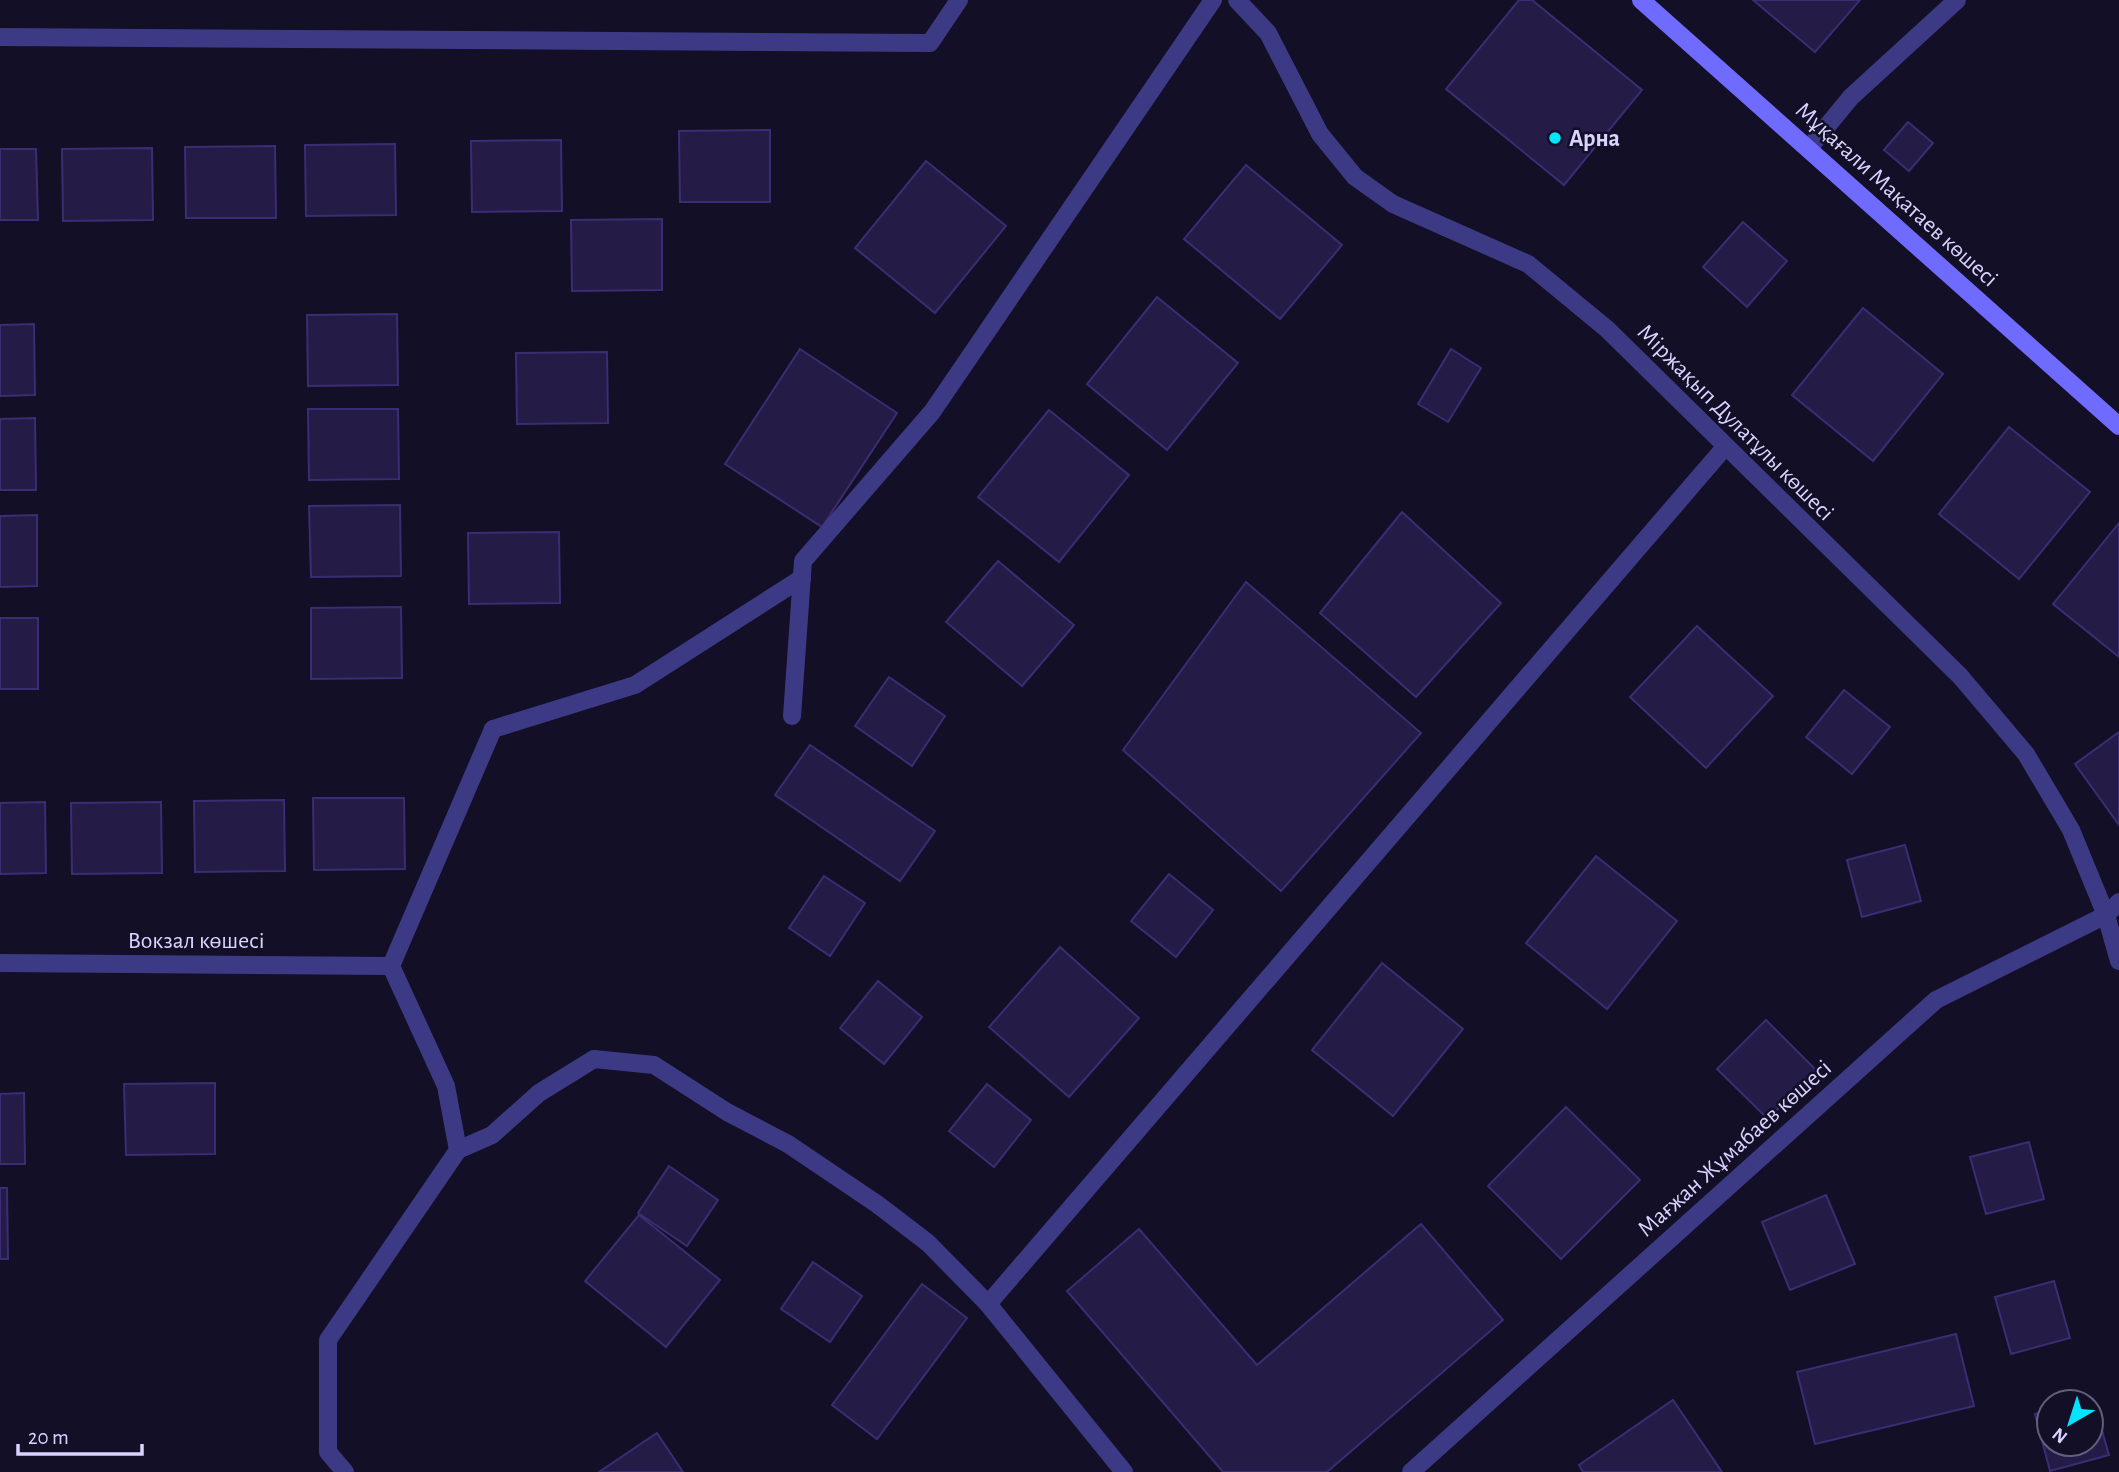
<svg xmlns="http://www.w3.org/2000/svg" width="2119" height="1472" viewBox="0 0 2119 1472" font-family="'Alegreya Sans',sans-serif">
  <rect width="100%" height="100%" fill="#130f26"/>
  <!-- building -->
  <g fill="#241b47" stroke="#3b2d73" stroke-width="2">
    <polygon points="1519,0 1532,0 1642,90 1564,185 1446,89"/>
    <polygon points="1753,0 1860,0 1815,52"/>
    <polygon points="1908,122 1933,143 1909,171 1884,150"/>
    <polygon points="770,130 770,202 680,202 679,131"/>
    <polygon points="561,140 562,211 472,212 471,141"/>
    <polygon points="395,144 396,215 306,216 305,145"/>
    <polygon points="275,146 276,218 186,218 185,147"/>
    <polygon points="152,148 153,220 63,221 62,149"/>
    <polygon points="0,149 36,149 38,220 0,220"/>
    <polygon points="926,161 1006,226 935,313 855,248"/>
    <polygon points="1246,165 1342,245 1280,319 1184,239"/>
    <polygon points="662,219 662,290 572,291 571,220"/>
    <polygon points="1743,222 1787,261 1747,307 1703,267"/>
    <polygon points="1157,297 1238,363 1167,450 1087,384"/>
    <polygon points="1863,308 1943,374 1873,461 1792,395"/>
    <polygon points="397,314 398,385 308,386 307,315"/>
    <polygon points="34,324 35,395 0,396 0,325"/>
    <polygon points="800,349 897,413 822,527 725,464"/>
    <polygon points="1451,349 1481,368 1448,422 1418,404"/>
    <polygon points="607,352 608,423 517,424 516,353"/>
    <polygon points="308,409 398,409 399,479 309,480"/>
    <polygon points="1049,410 1129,475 1059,562 978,497"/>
    <polygon points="35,418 36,490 0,490 0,419"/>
    <polygon points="2009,427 2090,492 2019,579 1939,514"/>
    <polygon points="400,505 401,576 311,577 309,506"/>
    <polygon points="1402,512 1501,603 1416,697 1320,613"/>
    <polygon points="37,515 37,586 0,587 0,516"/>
    <polygon points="2119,523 2119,657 2053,604"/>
    <polygon points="559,532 560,603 469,604 468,533"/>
    <polygon points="998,561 1074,625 1022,686 946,622"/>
    <polygon points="1246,582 1421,733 1281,891 1123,750"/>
    <polygon points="401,607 402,678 311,679 311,608"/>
    <rect x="0" y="618" width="38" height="71"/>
    <polygon points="1697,626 1773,696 1706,768 1630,697"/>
    <polygon points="889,677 945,716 912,766 855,726"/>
    <polygon points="1844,690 1890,727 1852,774 1806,737"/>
    <polygon points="2119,732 2119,825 2075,764"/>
    <polygon points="810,745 935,831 900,881 775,795"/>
    <polygon points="313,798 404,798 405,869 314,870"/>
    <polygon points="284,800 285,871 195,872 194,801"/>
    <polygon points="45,802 46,873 0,874 0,803"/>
    <polygon points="161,802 162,873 72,874 71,803"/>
    <polygon points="1905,845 1921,901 1862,917 1847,860"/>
    <polygon points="1596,856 1677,921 1607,1009 1526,943"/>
    <polygon points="1169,874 1213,910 1176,957 1131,921"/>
    <polygon points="824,876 865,903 830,956 789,928"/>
    <polygon points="1060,947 1139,1018 1069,1097 989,1027"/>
    <polygon points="1382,963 1463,1029 1393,1116 1312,1050"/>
    <polygon points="878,981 922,1017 884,1064 840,1028"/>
    <polygon points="1766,1020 1816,1070 1768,1119 1717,1069"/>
    <polygon points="215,1083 215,1154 126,1155 124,1084"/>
    <polygon points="987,1084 1031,1120 994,1167 949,1131"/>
    <polygon points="24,1093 25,1164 0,1164 0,1094"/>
    <polygon points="1566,1107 1640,1180 1561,1259 1488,1186"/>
    <polygon points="2029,1142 2044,1199 1986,1214 1970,1157"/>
    <polygon points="669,1166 718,1200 687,1246 638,1213"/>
    <polygon points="0,1188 7,1188 8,1259 0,1259"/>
    <polygon points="1826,1195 1855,1264 1790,1290 1762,1222"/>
    <polygon points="639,1215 720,1280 666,1347 585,1281"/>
    <polygon points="1421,1224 1503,1320 1327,1472 1223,1472 1067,1291 1139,1229 1257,1365"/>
    <polygon points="813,1262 862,1296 830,1342 781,1309"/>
    <polygon points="2054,1281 2070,1338 2011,1354 1995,1297"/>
    <polygon points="922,1284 967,1318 877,1439 832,1405"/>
    <polygon points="1956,1334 1974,1406 1815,1444 1797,1372"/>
    <polygon points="2093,1399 2109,1455 2050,1471 2035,1414 2049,1410 2049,1444 2091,1444 2091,1402 2080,1402"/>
    <polygon points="1673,1400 1722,1472 1583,1472 1579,1465"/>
    <polygon points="657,1433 683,1472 599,1472"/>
  </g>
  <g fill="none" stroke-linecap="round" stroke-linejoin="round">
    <!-- lane -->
    <g stroke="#3d3a85" stroke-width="18">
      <polyline points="1809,148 1851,97 1957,0"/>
      <polyline points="792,716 803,561 932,412 1213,0"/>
      <polyline points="493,729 635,685 802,578"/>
      <polyline points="458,1150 492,1135 539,1093 594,1059 654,1065 727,1112 788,1144 877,1204 928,1243 988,1304"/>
      <polyline points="345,1472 328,1452 328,1340 458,1150 446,1086 391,966"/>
      <polyline points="1124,1472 988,1304 1725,447"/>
    </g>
    <!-- street -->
    <g stroke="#3d3a85" stroke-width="18">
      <polyline points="1237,0 1268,33 1320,134 1355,177 1393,204 1528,264 1607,329 1960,676 2026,754 2071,830 2106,915 2119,961"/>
      <polyline points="0,37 930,43 959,0"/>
      <polyline points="0,963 391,966 493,729"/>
      <polyline points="1411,1472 1936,1000 2106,915 2119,902"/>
    </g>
    <!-- secondary -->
    <polyline stroke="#6f6bff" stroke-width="18" points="1641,0 2119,426"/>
  </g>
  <!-- markers -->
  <circle fill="#00e5ff" stroke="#130f26" stroke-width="2.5" cx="1555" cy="138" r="7"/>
  <g text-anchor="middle" stroke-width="5" stroke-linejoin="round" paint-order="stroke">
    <!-- poi labels -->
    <g font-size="24" font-weight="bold" fill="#d9d4ff" stroke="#130f26" text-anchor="start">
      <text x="1569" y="146">Арна</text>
    </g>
    <!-- street labels -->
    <g font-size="24" fill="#d9d4ff" stroke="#130f26">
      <text transform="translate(1897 194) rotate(42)" y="8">Мұқағали Мақатаев көшесі</text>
      <text transform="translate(1736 422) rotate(45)" y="8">Міржақып Дулатұлы көшесі</text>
      <text x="196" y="948">Вокзал көшесі</text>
      <text transform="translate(1734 1148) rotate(-42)" y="8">Мағжан Жұмабаев көшесі</text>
    </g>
  </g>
  <!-- north arrow -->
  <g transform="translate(2070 1423) rotate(219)"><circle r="33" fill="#130f26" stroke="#625e7d" stroke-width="2"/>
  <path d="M0-5L12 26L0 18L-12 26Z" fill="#00e5ff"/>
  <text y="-10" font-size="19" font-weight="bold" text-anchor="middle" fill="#d9d4ff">N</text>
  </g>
  <!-- scale -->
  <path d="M18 1444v10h124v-10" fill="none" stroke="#d9d4ff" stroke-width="3.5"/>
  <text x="28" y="1444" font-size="21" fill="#d9d4ff" stroke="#130f26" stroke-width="5" paint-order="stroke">20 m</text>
</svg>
